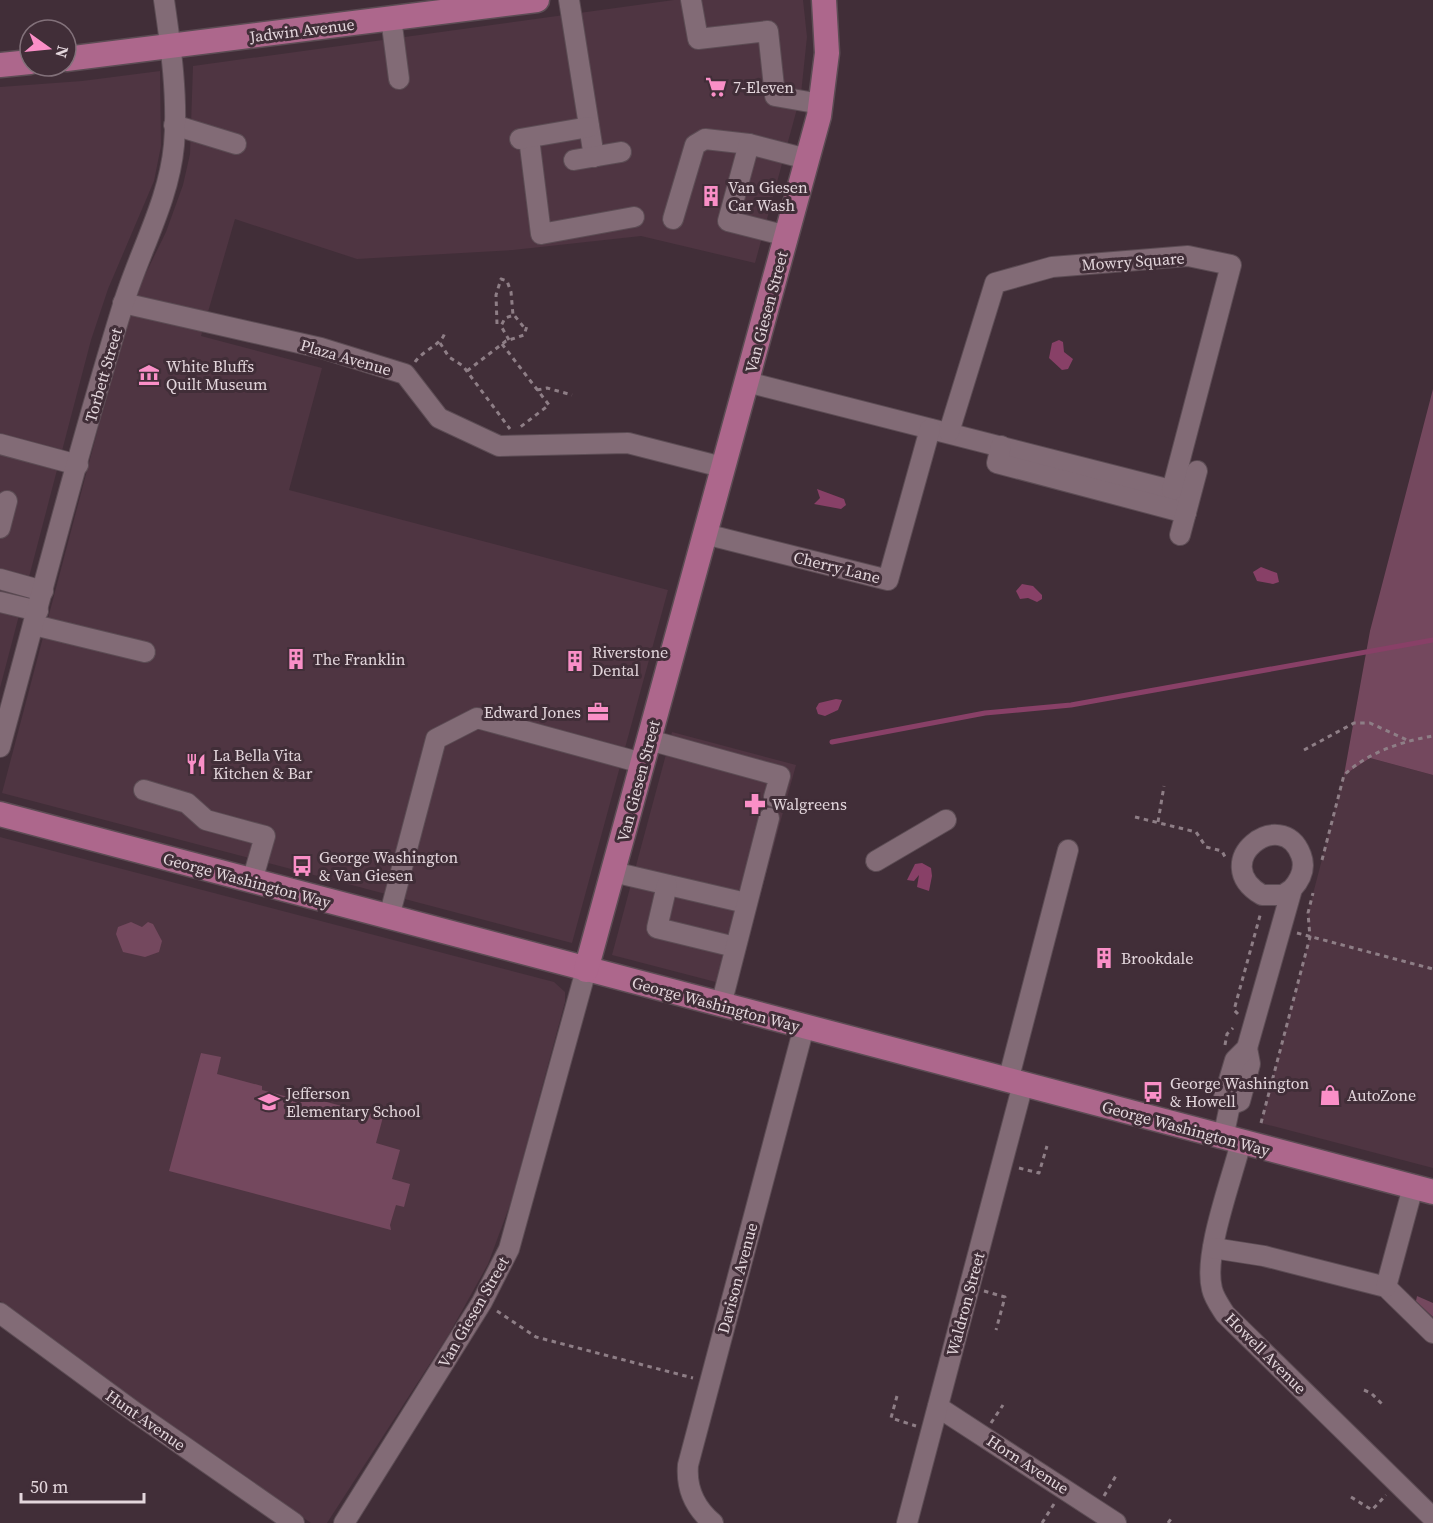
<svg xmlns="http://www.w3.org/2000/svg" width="1433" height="1523" viewBox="0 0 1433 1523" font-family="'Source Serif 4',serif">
  <rect width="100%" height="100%" fill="#412e38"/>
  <!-- built -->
  <g fill="#4f3542">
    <polygon points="674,0 803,0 807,37 801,94 755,263 641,236 513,250 357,259 235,219 201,336 322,368 289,490 668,590 572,943 2,793 124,330 144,277 166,232 183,185 190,154 193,66"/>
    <polygon points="160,71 161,146 154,181 108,289 91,340 0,688 0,87 82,81"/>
    <polygon points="672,732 796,765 735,987 612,955"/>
    <polygon points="1370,758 1433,775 1433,1168 1261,1123 1310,937 1308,913 1344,775"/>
    <polygon points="0,837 554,982 565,992 565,1002 511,1202 488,1264 449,1334 327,1523 311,1523 210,1456 0,1301"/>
  </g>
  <!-- green -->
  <g fill="#74485e">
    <polygon points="1433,389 1433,775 1370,758 1344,775 1370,631"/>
    <polygon points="131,922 142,927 148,922 153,924 162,941 159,952 145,957 123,952 116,934 118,927"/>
    <polygon points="201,1053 221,1057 217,1074 262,1086 262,1090 307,1102 308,1097 383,1117 376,1143 400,1150 392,1179 410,1184 404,1207 396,1205 390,1225 391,1230 169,1171"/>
    <polygon points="1417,1296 1433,1303 1433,1317 1416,1301"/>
  </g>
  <!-- water -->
  <g fill="#884067">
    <polygon points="1059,340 1063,342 1064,352 1073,359 1068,369 1062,370 1049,358 1052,343"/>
    <polygon points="817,489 844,499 846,505 841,509 814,504 820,498"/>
    <polygon points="1261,567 1277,573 1279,582 1273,584 1257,581 1253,572"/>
    <polygon points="1022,584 1033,586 1042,595 1042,599 1037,602 1028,598 1020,599 1016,591"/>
    <polygon points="836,699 842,700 838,710 825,716 818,714 816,708 819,703"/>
    <polygon points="915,864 922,863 931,868 932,876 929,891 917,887 919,875 914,881 907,880"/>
  </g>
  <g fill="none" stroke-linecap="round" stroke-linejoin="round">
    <!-- stream -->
    <polyline stroke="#884067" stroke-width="5" points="832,742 985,713 1071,705 1433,640"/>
    <defs>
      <g id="minor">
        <polyline points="569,0 594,157"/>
        <polyline points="691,0 698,39 768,31 775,96 821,104"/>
        <polyline points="391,18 399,79"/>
        <polyline points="174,125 236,144"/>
        <polyline points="529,138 541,234 634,217"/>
        <polyline points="520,139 589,127"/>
        <polyline points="574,160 621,152"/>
        <polyline points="673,219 695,145 705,139 749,144"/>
        <polyline points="787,236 728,221 749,144 807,159"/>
        <polyline points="123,303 321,348 405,374 439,418 499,446 628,443 722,467"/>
        <polyline points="747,382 1190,495"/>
        <polyline points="949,432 995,283 1052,267 1188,256 1231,265 1172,490"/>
        <polyline points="0,444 78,465"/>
        <polyline points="1001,446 997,463 1186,513"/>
        <polyline points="0,528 7,501"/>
        <polyline points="705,534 888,580 930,429"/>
        <polyline points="1180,535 1197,471"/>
        <polyline points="0,579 43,591"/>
        <polyline points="0,602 38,611"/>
        <polyline points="34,625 145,652"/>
        <polyline points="649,740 780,776 774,797"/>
        <path d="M0,747C40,600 78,451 123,305C139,252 169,201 174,145C178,98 171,47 164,0"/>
        <polyline points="144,790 187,803 206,820 265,836 252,881"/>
        <polyline points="876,861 946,820"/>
        <polyline points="613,872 746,903"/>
        <polyline points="667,885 657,928 735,947"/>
        <polyline points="389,917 436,739 477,718 642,763"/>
        <polyline points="721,1005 769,818"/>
        <polyline points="1008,1081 1068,850"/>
        <polyline points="1230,1105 1240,1101 1250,1064 1247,1048"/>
        <path d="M1223,1138L1230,1105L1224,1097L1235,1060L1247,1048L1292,889C1301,879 1306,868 1301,855C1282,804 1206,862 1262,895H1283L1292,889"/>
        <path d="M1241,1142C1232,1179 1203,1254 1212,1289C1214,1298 1220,1306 1225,1314L1433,1518"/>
        <polyline points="1213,1248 1264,1256 1386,1287 1433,1333"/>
        <polyline points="1386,1287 1413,1187"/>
        <polyline points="0,1313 136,1413 294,1523"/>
        <polyline points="938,1407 1116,1523"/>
        <polyline points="344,1523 482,1302 509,1249 586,970"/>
        <path d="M713,1523C695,1508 686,1489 688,1465L804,1027"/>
        <polyline points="907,1523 1023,1084"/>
      </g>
      <g id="major">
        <polyline points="66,59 537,0"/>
        <polyline points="0,65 30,62"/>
        <polyline points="0,814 1433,1192"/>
        <polyline points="586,970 819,116 827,53 824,0"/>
      </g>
    </defs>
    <!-- minor casing -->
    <use href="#minor" stroke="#5c4c54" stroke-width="22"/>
    <!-- major casing -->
    <use href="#major" stroke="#5c4c54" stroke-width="27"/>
    <!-- path -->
    <g stroke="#8e7e86" stroke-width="3" stroke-dasharray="4.5 4.5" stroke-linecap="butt">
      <polyline points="497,324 496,295 501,279 507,281 511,292 513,315"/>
      <polyline points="509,340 501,326 505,318 514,315 526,330"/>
      <polyline points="440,343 449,357 463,366 510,429"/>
      <polyline points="502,344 549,405 519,428"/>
      <path d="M415,362C424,349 444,344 445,331"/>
      <polyline points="467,371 506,341 524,335 527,326"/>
      <polyline points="537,390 547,388 572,395"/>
      <polyline points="1304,750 1354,723 1370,723 1407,740"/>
      <polyline points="1135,817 1196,832 1206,847 1222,851 1226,859"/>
      <polyline points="1158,822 1164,786"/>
      <path d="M1322,860L1344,775C1367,753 1402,741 1433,736"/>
      <polyline points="1297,933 1433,969"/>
      <polyline points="1238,1014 1234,1010 1261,912"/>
      <polyline points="1225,1045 1227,1034 1233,1028"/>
      <polyline points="1261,1123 1310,937 1308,913 1313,893"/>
      <polyline points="1019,1168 1039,1173 1047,1146"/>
      <polyline points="984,1291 1005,1297 996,1330"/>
      <polyline points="497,1311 536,1337 693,1378"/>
      <polyline points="1364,1390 1371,1393 1382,1404"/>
      <polyline points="897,1396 891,1418 916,1426"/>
      <polyline points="991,1423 1003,1405"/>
      <polyline points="1104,1496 1117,1474"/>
      <polyline points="1351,1497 1372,1510 1386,1495"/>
      <polyline points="1042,1523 1054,1504"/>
      <polyline points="1168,1523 1171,1519"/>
    </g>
    <!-- minor -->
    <use href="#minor" stroke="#826b76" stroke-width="20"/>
    <!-- major -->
    <use href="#major" stroke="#ad678c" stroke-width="24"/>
  </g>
  <!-- icons -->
  <defs>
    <symbol id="supermarket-bare" viewBox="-9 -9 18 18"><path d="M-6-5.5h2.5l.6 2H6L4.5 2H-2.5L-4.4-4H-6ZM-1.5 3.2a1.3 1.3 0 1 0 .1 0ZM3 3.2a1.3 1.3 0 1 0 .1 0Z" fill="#fa8fc7" stroke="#412e38" stroke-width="2.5" paint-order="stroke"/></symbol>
    <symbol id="building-bare" viewBox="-9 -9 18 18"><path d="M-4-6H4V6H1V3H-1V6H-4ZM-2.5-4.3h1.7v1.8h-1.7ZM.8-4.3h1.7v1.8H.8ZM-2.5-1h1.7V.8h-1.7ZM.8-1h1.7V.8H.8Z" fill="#fa8fc7" stroke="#412e38" stroke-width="2.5" paint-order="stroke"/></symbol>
    <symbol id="museum-bare" viewBox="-9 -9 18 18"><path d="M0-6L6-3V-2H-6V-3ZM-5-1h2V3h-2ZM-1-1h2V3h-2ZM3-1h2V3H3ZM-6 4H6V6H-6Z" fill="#fa8fc7" stroke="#412e38" stroke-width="2.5" paint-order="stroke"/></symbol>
    <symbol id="office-bare" viewBox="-9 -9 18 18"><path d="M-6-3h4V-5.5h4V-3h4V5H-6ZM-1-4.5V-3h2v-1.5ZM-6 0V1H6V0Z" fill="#fa8fc7" stroke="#412e38" stroke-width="2.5" paint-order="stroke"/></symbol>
    <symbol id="restaurant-bare" viewBox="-9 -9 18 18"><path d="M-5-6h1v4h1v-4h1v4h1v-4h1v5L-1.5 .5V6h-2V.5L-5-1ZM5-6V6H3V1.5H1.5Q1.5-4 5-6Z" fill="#fa8fc7" stroke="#412e38" stroke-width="2.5" paint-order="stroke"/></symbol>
    <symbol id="pharmacy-bare" viewBox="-9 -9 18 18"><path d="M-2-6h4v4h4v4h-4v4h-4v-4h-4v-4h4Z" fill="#fa8fc7" stroke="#412e38" stroke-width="2.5" paint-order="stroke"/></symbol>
    <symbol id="bus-bare" viewBox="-9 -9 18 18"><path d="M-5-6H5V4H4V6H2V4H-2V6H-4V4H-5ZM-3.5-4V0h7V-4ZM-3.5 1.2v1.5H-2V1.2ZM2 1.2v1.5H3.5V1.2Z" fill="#fa8fc7" stroke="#412e38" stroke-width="2.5" paint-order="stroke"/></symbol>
    <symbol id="shop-bare" viewBox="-9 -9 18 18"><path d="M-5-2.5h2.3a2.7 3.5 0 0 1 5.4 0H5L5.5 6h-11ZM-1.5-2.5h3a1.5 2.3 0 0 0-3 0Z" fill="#fa8fc7" stroke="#412e38" stroke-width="2.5" paint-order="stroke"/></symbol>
    <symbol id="school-bare" viewBox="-9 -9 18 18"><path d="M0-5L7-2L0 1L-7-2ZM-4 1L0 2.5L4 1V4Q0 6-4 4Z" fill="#fa8fc7" stroke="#412e38" stroke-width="2.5" paint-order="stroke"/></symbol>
  </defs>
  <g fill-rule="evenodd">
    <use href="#supermarket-bare" x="701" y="72" width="30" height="30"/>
    <use href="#building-bare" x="696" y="181" width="30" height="30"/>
    <use href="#museum-bare" x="134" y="360" width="30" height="30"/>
    <use href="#building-bare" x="281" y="644" width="30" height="30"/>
    <use href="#building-bare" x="560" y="646" width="30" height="30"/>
    <use href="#office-bare" x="583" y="697" width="30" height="30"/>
    <use href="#restaurant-bare" x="181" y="749" width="30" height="30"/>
    <use href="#pharmacy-bare" x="740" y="789" width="30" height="30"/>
    <use href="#bus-bare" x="287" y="851" width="30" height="30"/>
    <use href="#building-bare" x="1089" y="943" width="30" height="30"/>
    <use href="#bus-bare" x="1138" y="1077" width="30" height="30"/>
    <use href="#shop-bare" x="1315" y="1080" width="30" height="30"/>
    <use href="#school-bare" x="254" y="1087" width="30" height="30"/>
  </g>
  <g text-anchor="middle" stroke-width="6" stroke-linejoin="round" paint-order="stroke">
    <!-- street labels -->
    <g font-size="16" fill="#e3d6dc" stroke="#412e38">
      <text transform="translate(302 30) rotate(-7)" y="6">Jadwin Avenue</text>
      <text transform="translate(1133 261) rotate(-4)" y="6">Mowry Square</text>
      <text transform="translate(766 312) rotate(-75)" y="6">Van Giesen Street</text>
      <text transform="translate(346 357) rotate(16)" y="6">Plaza Avenue</text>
      <text transform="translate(103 375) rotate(-74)" y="6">Torbett Street</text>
      <text transform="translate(837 567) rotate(14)" y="6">Cherry Lane</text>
      <text transform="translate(638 781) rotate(-75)" y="6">Van Giesen Street</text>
      <text transform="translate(247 880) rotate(15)" y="6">George Washington Way</text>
      <text transform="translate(716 1004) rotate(15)" y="6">George Washington Way</text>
      <text transform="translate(1186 1128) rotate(15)" y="6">George Washington Way</text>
      <text transform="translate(737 1278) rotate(-75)" y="6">Davison Avenue</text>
      <text transform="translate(965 1304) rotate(-75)" y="6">Waldron Street</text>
      <text transform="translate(473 1312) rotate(-60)" y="6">Van Giesen Street</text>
      <text transform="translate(1266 1353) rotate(45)" y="6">Howell Avenue</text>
      <text transform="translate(146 1420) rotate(35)" y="6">Hunt Avenue</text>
      <text transform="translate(1028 1464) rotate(33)" y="6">Horn Avenue</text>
    </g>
    <!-- poi labels -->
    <g font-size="16" fill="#e3d6dc" stroke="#412e38" text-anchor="start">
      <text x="733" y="93">7-Eleven</text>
      <text x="728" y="193">Van Giesen<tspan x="728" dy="18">Car Wash</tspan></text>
      <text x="166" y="372">White Bluffs<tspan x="166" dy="18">Quilt Museum</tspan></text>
      <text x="592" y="658">Riverstone<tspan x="592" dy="18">Dental</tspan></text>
      <text x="313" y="665">The Franklin</text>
      <text x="581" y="718" text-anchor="end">Edward Jones</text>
      <text x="213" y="761">La Bella Vita<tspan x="213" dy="18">Kitchen &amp; Bar</tspan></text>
      <text x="772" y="810">Walgreens</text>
      <text x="319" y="863">George Washington<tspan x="319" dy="18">&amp; Van Giesen</tspan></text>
      <text x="1121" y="964">Brookdale</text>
      <text x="1170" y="1089">George Washington<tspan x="1170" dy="18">&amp; Howell</tspan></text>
      <text x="286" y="1099">Jefferson<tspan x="286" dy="18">Elementary School</tspan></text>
      <text x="1347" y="1101">AutoZone</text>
    </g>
  </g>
  <!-- north arrow -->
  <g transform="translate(48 48) rotate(105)"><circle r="28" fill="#412e38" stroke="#82717a" stroke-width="1.5"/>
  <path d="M0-4.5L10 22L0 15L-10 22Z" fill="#fa8fc7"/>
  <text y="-9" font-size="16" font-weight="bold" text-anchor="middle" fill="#e3d6dc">N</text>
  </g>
  <!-- scale -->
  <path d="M21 1493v9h123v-9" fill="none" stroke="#e3d6dc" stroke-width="3"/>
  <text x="30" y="1493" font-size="18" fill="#e3d6dc" stroke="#412e38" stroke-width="4.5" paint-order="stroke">50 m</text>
</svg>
